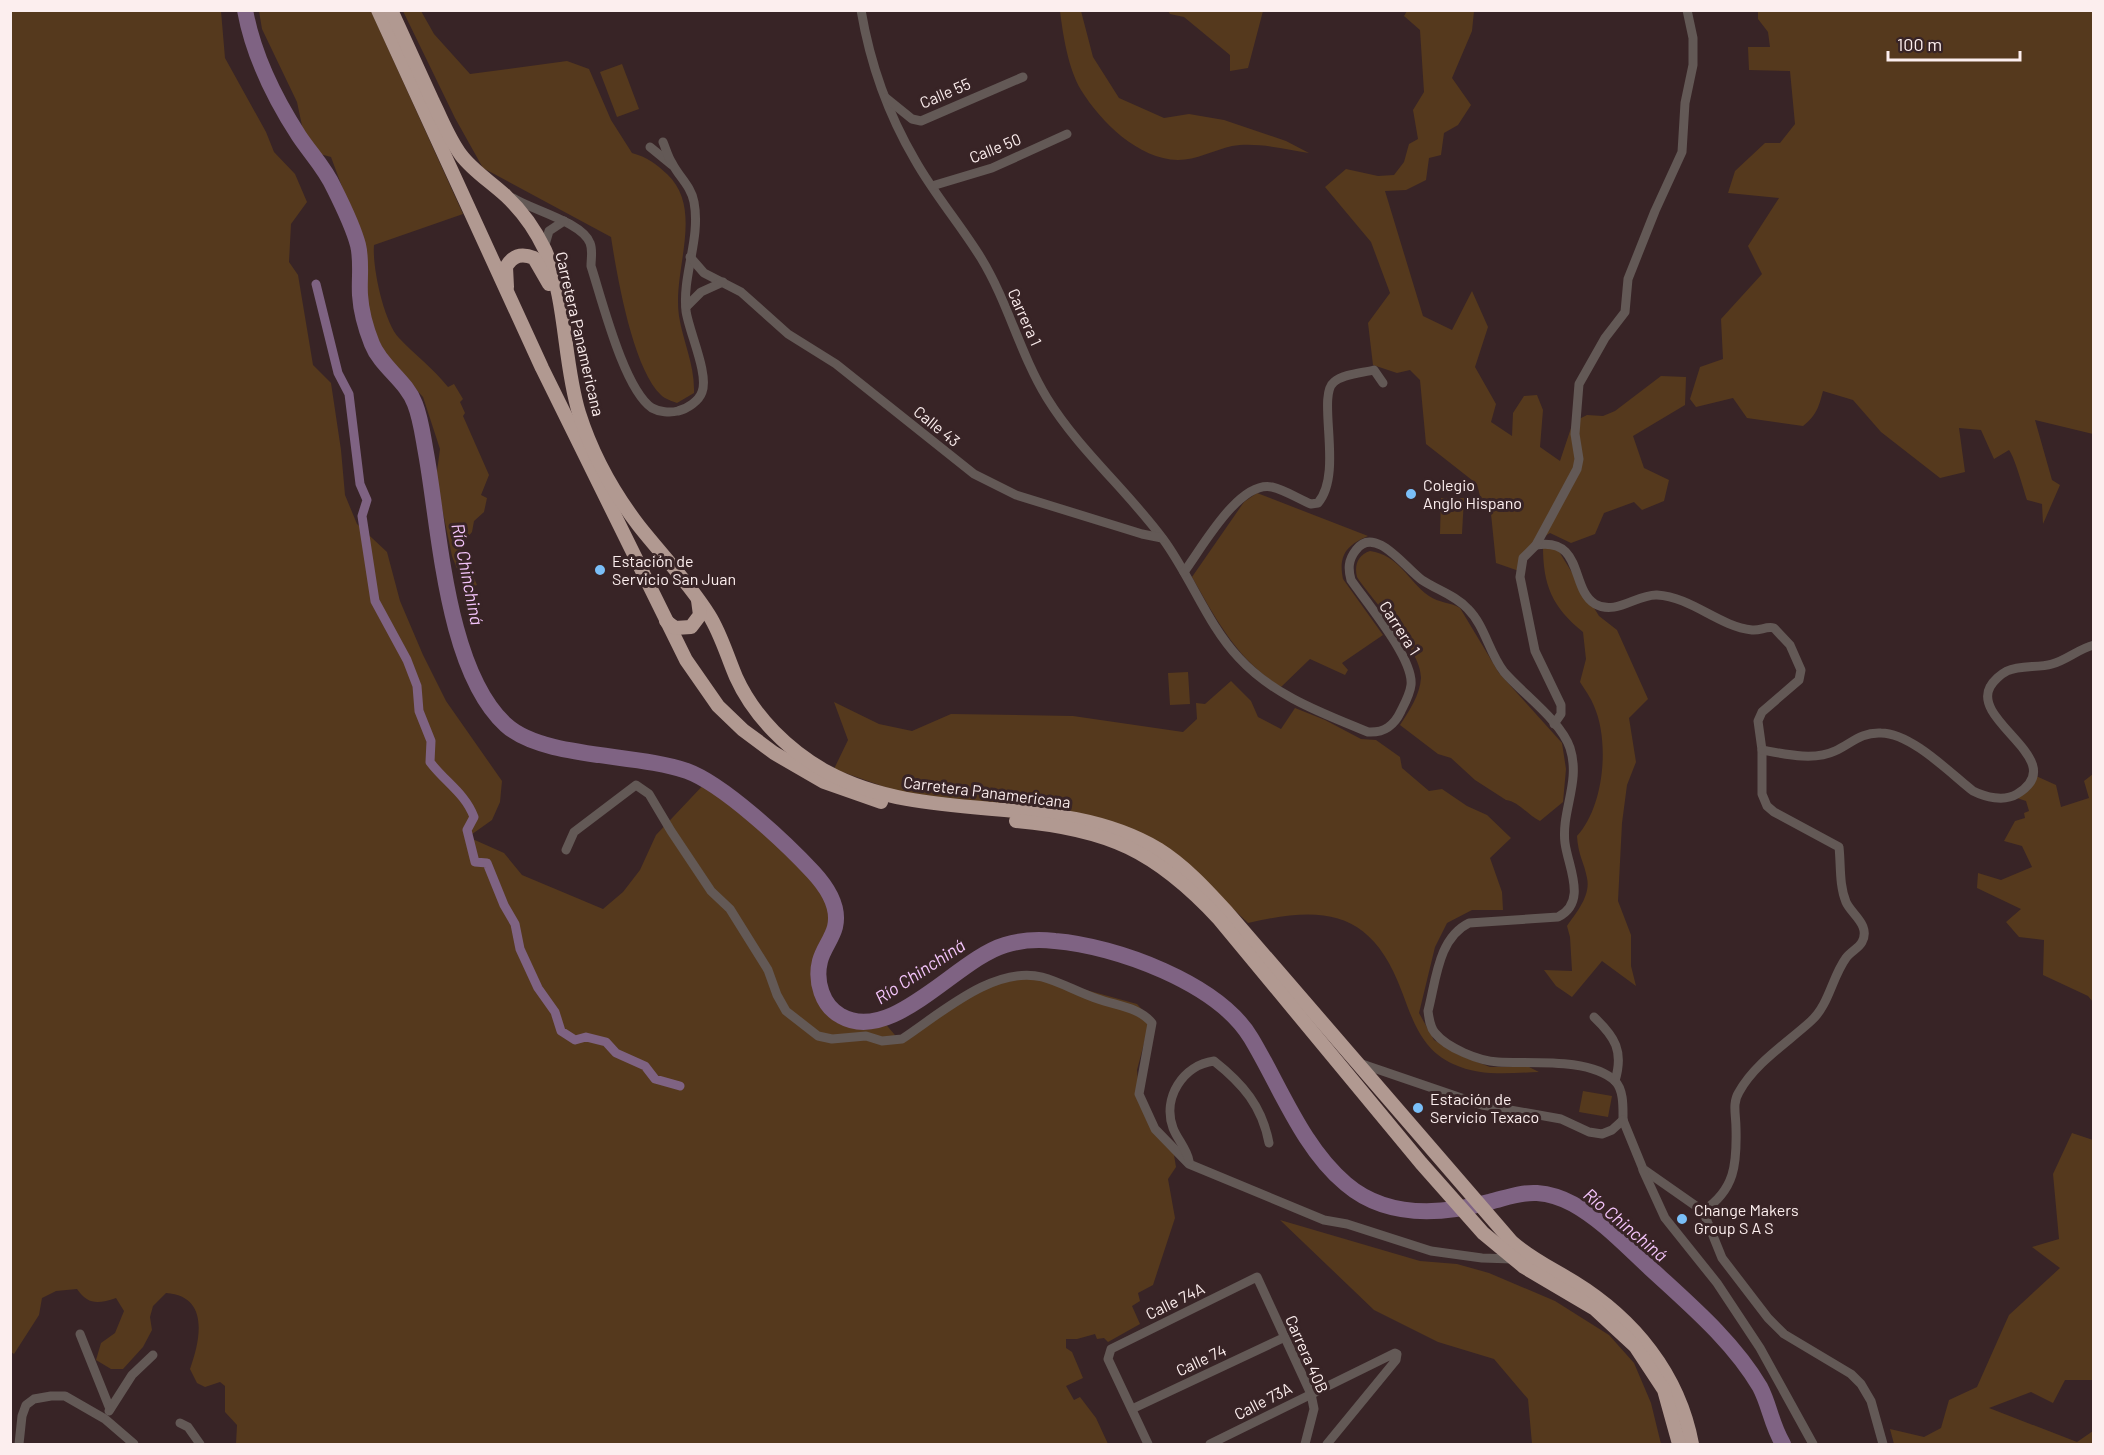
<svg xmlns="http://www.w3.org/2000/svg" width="2104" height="1455" viewBox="0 0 2104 1455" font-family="Barlow,sans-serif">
  <rect width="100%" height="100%" fill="#382426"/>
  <!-- green -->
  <g fill="#55391d">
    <path d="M10,11H221L225,58L266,132L274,152L295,174L307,202L291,224L289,262L298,275L313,365L331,383L341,450L345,495L357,524L387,552L400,601L423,655L446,701L502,781L500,802L492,820L468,837L504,853L522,875L603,909L623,892L640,870L656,835L708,780C740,803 814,864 831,896C844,921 826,938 820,961C814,981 823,1007 842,1017C854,1023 870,1021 883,1021L900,1041L992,978L1028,974L1137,1004L1147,1015L1149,1024L1137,1070L1139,1093L1174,1155L1176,1167L1168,1179L1175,1218L1153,1285L1138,1293L1140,1301L1132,1306L1140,1324L1108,1342L1104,1338L1097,1339L1095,1334L1077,1339H1066V1348L1072,1352L1083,1378L1066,1386L1074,1400L1080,1397L1096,1418L1108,1444H236L237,1425L225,1412V1386L220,1382L205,1387L197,1383L190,1369C201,1338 209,1296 166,1293L153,1306L150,1317L152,1330L143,1347L123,1369H111L96,1360L101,1343L115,1333L124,1311L116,1298C98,1304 88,1305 77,1289L56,1291L42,1298L39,1315L14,1354L11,1352Z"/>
    <path d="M259,11H371L463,214L374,245C372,267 384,322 399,338C415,355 433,368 448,387L454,384L463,399L460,402L465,413L463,416L489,475L481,495L487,498L484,512L474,521L472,532L460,546L477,585L465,589L452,556L436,479L440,449L423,397L382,352L368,313L365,249L331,157L320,154L304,135L297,102L262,29Z"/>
    <path d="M403,11H421L434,34L470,74L567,61L589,69L611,120L632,153C647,157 656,164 667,174C705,210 672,270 679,316C683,342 695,365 694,393L677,403C672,401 665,399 661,395C633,369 617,276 611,237L483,168L455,118Z"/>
    <path d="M1060,11H1081L1093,57L1119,98L1164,118L1189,114L1224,120L1286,141L1309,153C1285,149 1256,142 1232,146C1214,150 1196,160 1178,160C1138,159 1101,122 1081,90C1068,68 1063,35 1060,11Z"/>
    <polygon points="1168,11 1263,11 1248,68 1230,71 1230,55 1184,17 1170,14"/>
    <polygon points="1407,11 1474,11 1472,31 1452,78 1471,105 1458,125 1444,133 1441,155 1429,158 1426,180 1406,190 1385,191 1423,316 1452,330 1472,291 1488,327 1475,367 1496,404 1491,422 1512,436 1513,413 1524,396 1537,395 1543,410 1540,447 1560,461 1573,422 1587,415 1603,416 1615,411 1661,376 1686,377 1685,405 1633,436 1644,468 1669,480 1664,501 1642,510 1634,502 1604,513 1595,534 1571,543 1550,533 1537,541 1519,571 1496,563 1490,504 1482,504 1477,484 1426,444 1420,380 1410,370 1397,373 1373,365 1368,323 1390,293 1371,242 1325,187 1346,169 1378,176 1394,175 1404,162 1409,144 1418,139 1413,110 1424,92 1420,30 1404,16"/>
    <path d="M1758,11H2093V434L2035,420L2052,480L2060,485L2043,524L2042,504L2027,500C2023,488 2015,458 2009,450L1994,459L1981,430L1959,428L1965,472L1940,478L1881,432L1853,400L1823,391C1819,406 1817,415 1803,426L1747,418L1733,398L1696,407L1690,399L1700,367L1723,359L1721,319L1762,274L1748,246L1779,198L1728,193L1735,171L1765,143H1780L1795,124L1790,71L1749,70L1748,47H1770L1768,32L1758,19Z"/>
    <polygon points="622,64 639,109 617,117 600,72"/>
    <path d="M1257,493L1368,536C1347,545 1338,555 1343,579L1383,635L1342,663L1348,670L1345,675L1310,659L1281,687C1237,660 1216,619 1192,577L1244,502Z"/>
    <polygon points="1441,498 1464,498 1462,534 1440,534"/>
    <path d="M1543,546L1558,550L1599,616L1617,630L1648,699L1629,718L1636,762L1627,785L1622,823L1618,901L1631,935V966L1636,986L1602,961L1572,997L1556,986L1544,970L1572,971L1570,937L1567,926C1576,913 1591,896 1587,878C1584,862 1578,855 1577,836C1604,807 1610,742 1594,706C1591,698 1585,690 1580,682L1586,659L1583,632C1552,607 1543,585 1543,546Z"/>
    <path d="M1370,551C1399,555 1407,580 1429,596C1439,603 1450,602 1460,608L1499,673L1562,743L1566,769L1563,802L1540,821C1529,816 1518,801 1506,800L1475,780L1451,758L1438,754L1400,725C1409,711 1420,695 1421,678C1422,650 1373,602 1357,577C1354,565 1358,555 1370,551Z"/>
    <polygon points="1188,672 1190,704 1170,705 1168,673"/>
    <path d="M1231,681L1251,701L1258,717L1281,729L1295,708L1325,720L1361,739L1376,740L1400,757L1402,768L1429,791L1442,789L1467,806L1487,815L1511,838L1490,858L1502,892L1503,910H1472L1447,923L1435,947L1419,1013L1434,1040L1459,1055L1490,1067H1529L1539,1072C1510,1073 1481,1077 1453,1064C1422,1050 1413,1021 1402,992C1372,910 1325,905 1248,923L1179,857L896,791L834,769L848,740L834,702L879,724L912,731L951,714L1073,716L1183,732L1197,719L1196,703L1205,704Z"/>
    <polygon points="2093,774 2093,1002 2088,996 2043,975 2044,940 2019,937 2006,922 2021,909 1977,888 1978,873 2001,880 2032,867 2022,846 2004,841 2015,821 2025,818 2024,813 2029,811 2026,801 2017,798 2036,776 2056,785 2061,807 2089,798 2084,781"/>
    <polygon points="1583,1091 1612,1096 1608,1117 1579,1112"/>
    <polygon points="2072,1133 2093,1140 2093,1380 2065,1380 2053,1403 2031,1392 1989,1408 2077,1442 2093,1431 2093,1444 1894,1444 1890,1429 1924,1437 1941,1428 1949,1400 1977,1387 2009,1315 2060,1268 2032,1247 2059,1239 2053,1174"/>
    <polygon points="1280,1220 1420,1261 1457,1264 1489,1273 1555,1301 1609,1335 1634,1363 1651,1403 1661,1444 1532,1444 1528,1399 1494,1359 1438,1342 1374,1310"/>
  </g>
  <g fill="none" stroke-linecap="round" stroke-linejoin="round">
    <!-- canal -->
    <path stroke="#7f6383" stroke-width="9" d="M316,284L338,373L349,394L360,484L367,500L362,516L375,601L407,660L417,686L419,711L431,741L430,762C445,782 465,793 474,817L467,830L475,862L487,863L504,905L515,924L520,949L538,988L555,1012L561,1031L575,1040L586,1037L606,1042L616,1053L645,1066L655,1079L680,1086"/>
    <!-- river -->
    <path stroke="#7f6383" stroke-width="16" d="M245,10C253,54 275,99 299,136C311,154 325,168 334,188C343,206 353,226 358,245C362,261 359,279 360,295C361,311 366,329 372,344C381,367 406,380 415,404C421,419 423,437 426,453C440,530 446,670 506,725C543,759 637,753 687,771C723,784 785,842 813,872C826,886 840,906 835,927C832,939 823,949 820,961C815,981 822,1006 841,1016C892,1045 957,959 1005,945C1021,940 1038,939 1055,941C1116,946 1218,983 1251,1038C1280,1086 1302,1147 1346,1184C1387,1219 1441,1215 1489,1202C1506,1198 1520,1192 1537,1193C1550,1194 1562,1198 1573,1204C1602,1220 1626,1246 1650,1268C1689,1304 1733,1341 1760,1387C1770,1406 1771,1424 1783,1444"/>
    <!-- minor -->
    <g stroke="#635956" stroke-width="9">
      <path d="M861,10C870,63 888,114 915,160C934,194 960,224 981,258C1008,302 1020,354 1047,398C1079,450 1127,490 1163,539C1191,577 1207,624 1239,658C1274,696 1322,713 1368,732C1384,733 1394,726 1401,711C1405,703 1410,694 1411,685C1414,659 1367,603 1351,580C1348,569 1348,560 1356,550C1375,524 1406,569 1422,580C1437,590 1455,595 1468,609C1485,626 1489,653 1504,672C1523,694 1561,721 1570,748C1581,782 1561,811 1565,843C1568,867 1588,902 1558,917L1469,923C1438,938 1436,981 1428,1011C1429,1019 1430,1027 1435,1033C1447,1048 1479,1061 1498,1062C1528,1064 1590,1057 1615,1081C1624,1090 1623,1108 1623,1120"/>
      <polyline points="886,98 912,119 921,121 1023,77"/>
      <polyline points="650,147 672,165"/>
      <polyline points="932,186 992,168 1067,134"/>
      <path d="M513,198C532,210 582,222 590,243C593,250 591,258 591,266C602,300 624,389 652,408C659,412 670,413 678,411C687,409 699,401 702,392C709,374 689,332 686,311C682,275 701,239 694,202C691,186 679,177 672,163C668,157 666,149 663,142"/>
      <polyline points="544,248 549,231 564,221"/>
      <polyline points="690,257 704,273 741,292 788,334 836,364 974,474 1016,495 1142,534 1162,538"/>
      <polyline points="686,307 701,292 723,282"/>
      <path d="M1536,545C1584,537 1570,589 1595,604C1616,616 1637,594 1657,595C1692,597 1718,626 1752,630C1760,631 1766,626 1774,628L1790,645L1801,670L1799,680L1762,712L1758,721L1762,750V794L1767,806L1774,812L1839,847C1841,865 1839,885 1846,902C1851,914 1871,925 1862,942C1859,948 1850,952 1846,958C1832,977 1829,1005 1811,1021C1787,1043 1755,1063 1739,1092C1732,1103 1736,1115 1736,1128C1737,1164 1735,1190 1703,1211"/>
      <path d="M1184,572C1202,548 1239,480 1272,487C1285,490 1299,499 1311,504L1318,503C1344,473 1316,396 1334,382C1343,374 1362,373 1374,370L1383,383"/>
      <polyline points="1554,724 1561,714 1561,705 1535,651 1520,577 1523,558 1536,545 1577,469 1579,459 1575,434 1579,384 1605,338 1625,312 1628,279 1655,211 1682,152 1685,103 1693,65 1693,38 1687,10"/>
      <path d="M1762,750C1784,754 1814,761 1835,751C1851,744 1860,732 1881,733C1911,733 1950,773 1973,791C1985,797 2004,802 2017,794C2072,761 1971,722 1990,687C1993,681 2001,674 2007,671C2020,665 2038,668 2052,664C2067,660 2078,649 2094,645"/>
      <path d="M566,850L574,832L636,785L649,794L671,831L711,891L730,909L768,970L777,995L786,1011L818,1036L832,1039L866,1036L882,1041L902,1039C940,1014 994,965 1042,977C1061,982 1079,993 1098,999C1117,1006 1139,1007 1152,1023L1139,1094L1155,1129L1189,1164L1324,1220L1347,1224L1431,1251L1482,1258L1513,1259"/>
      <path d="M1594,1017C1615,1037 1624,1051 1615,1081"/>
      <polyline points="1359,1063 1482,1105 1561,1119 1589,1132 1602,1134 1612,1130 1623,1120"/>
      <polyline points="1623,1120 1643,1169 1703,1211 1722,1258 1768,1318 1784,1334 1851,1374 1861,1384 1871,1401 1883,1444"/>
      <path d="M1189,1161C1187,1149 1177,1139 1173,1128C1162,1098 1183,1065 1214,1061C1243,1084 1262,1106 1269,1143"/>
      <polyline points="1643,1170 1665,1218 1717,1283 1760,1348 1813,1444"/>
      <polyline points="80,1334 110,1409"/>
      <polyline points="1132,1409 1283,1338"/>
      <polyline points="109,1411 132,1375 153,1355"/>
      <polyline points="180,1423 188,1427 200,1444"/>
      <polyline points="19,1444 22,1416 26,1405 34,1399 51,1396 65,1396 105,1419 134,1444"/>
      <polyline points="1148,1444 1108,1359 1111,1349 1257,1277 1311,1394 1314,1409 1305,1444"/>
      <polyline points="1210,1444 1395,1353 1397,1354 1396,1360 1327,1444"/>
    </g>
    <!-- highway -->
    <g stroke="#b19991" stroke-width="14">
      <polyline points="378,10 542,368 686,660 718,706 743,730 774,753 824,782 881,802"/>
      <path d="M391,10C405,41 419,71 433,102C442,120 449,139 461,155C473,171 491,182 506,196C522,211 535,229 545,250C567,300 563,361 579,413C592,454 613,492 639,526C662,555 689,583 709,615C721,634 727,656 736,677C754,717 789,751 827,772C930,828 1057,789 1158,849C1185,866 1206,889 1227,912L1512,1242C1531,1259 1553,1269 1574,1282C1634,1319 1679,1374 1692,1444"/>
      <path d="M507,287L506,267C513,255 522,253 534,258L549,284"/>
      <polyline points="666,621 675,628 691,627 700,615 698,600"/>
      <path d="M1016,821C1108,829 1156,851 1219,919L1421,1163L1483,1233L1524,1267L1595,1309L1635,1346L1664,1390L1679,1444"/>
    </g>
  </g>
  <!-- markers -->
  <g fill="#7abff8" stroke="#382426" stroke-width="2">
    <circle cx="1411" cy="494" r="6"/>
    <circle cx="600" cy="570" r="6"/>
    <circle cx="1418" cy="1108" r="6"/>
    <circle cx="1682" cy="1219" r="6"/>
  </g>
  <g text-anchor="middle" stroke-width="6" stroke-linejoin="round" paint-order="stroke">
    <!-- street labels -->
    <g font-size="16" fill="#fceeee" stroke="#382426">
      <text transform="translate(945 93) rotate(-23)" y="6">Calle 55</text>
      <text transform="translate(995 148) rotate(-22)" y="6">Calle 50</text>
      <text transform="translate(1025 317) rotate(66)" y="6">Carrera 1</text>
      <text transform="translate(580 334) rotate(77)" y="6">Carretera Panamericana</text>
      <text transform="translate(937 426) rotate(39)" y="6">Calle 43</text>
      <text transform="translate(1400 628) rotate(57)" y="6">Carrera 1</text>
      <text transform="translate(987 792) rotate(7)" y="6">Carretera Panamericana</text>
      <text transform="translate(1175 1301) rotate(-26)" y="6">Calle 74A</text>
      <text transform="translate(1307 1354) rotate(66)" y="6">Carrera 40B</text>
      <text transform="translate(1201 1360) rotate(-25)" y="6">Calle 74</text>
      <text transform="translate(1263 1401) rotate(-27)" y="6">Calle 73A</text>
    </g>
    <!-- poi labels -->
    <g font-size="16" fill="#fceeee" stroke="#382426" text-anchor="start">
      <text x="1423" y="491">Colegio<tspan x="1423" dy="18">Anglo Hispano</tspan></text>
      <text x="612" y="567">Estación de<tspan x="612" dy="18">Servicio San Juan</tspan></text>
      <text x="1430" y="1105">Estación de<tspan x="1430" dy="18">Servicio Texaco</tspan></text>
      <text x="1694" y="1216">Change Makers<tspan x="1694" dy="18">Group S A S</tspan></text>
    </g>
    <!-- water labels -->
    <g font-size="18" font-style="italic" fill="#f5c5fc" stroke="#382426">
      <text transform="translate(467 574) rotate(79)" y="6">Río Chinchiná</text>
      <text transform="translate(920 972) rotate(-33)" y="6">Río Chinchiná</text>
      <text transform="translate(1625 1225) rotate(40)" y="6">Río Chinchiná</text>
    </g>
  </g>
  <!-- border -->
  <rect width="2104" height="1455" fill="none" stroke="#fceeee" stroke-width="24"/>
  <!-- scale -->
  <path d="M1888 51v9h132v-9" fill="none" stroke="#fceeee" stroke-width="3"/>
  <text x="1897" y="51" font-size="18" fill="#fceeee" stroke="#382426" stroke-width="4.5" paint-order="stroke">100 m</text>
</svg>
